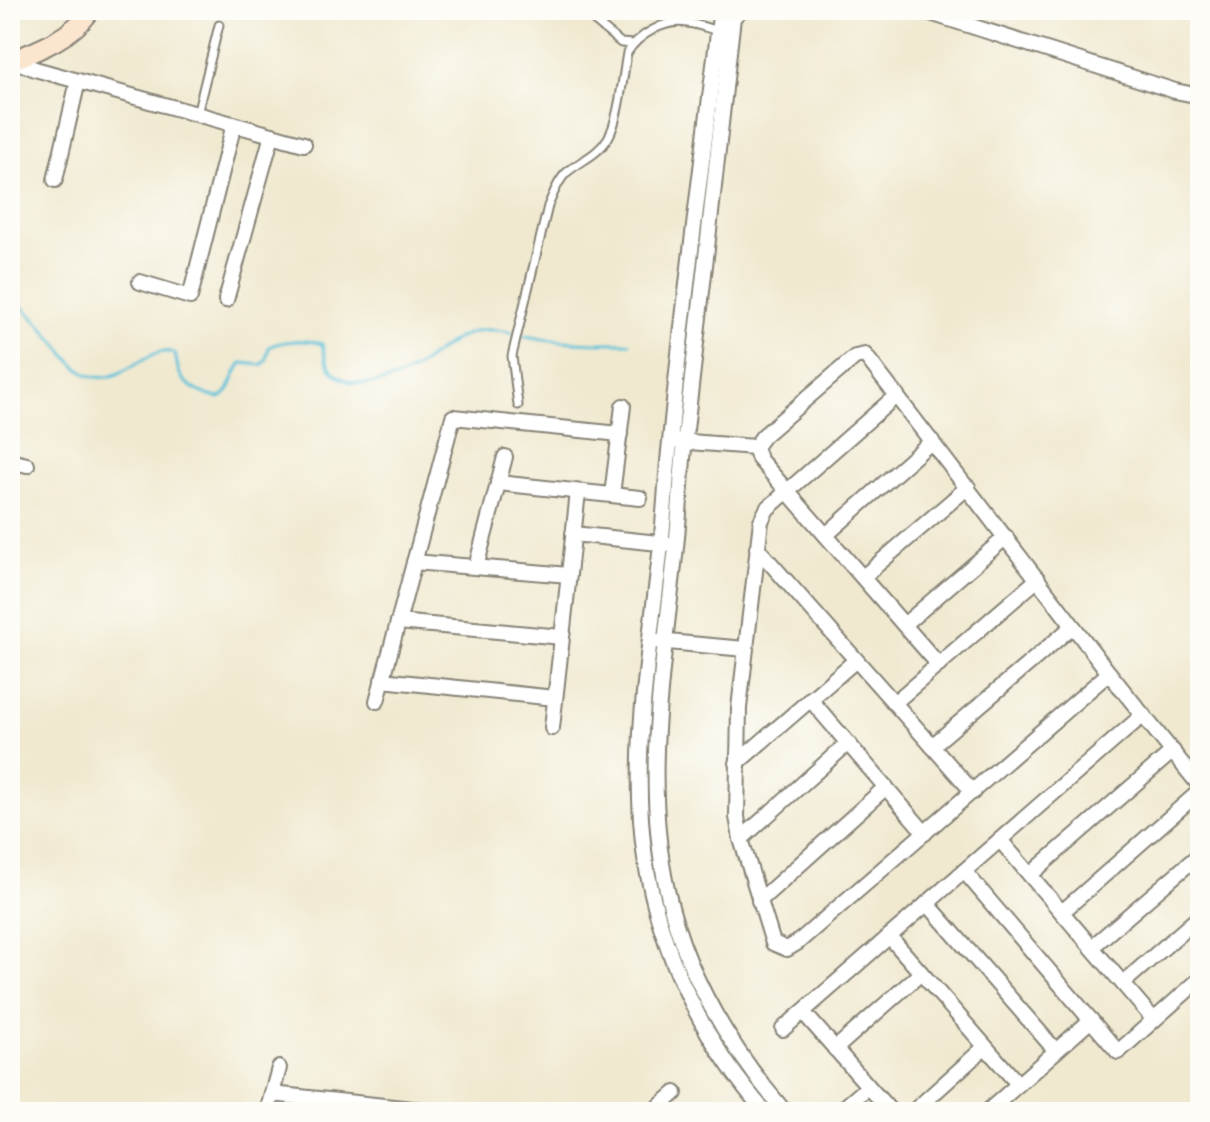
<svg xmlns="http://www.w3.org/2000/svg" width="1210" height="1122" viewBox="0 0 1210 1122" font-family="'Patrick Hand',sans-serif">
  <rect width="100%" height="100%" fill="#fdfcf7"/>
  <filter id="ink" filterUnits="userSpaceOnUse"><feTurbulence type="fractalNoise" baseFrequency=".0125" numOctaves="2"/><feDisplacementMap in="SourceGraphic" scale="16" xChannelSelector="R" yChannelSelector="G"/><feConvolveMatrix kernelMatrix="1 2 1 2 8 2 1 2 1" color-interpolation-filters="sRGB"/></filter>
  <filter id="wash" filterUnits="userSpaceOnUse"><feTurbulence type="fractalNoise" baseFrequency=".006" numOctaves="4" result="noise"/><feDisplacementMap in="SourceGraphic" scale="32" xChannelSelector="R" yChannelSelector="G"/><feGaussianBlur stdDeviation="1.8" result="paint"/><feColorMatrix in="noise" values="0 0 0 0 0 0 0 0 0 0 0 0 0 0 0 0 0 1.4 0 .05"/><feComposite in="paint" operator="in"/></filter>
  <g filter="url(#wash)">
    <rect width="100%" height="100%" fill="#f0e9d0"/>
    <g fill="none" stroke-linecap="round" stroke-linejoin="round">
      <!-- stream -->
      <path stroke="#5cc1da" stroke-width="3" d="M10,297C25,309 38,321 50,336C62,349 73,368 89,375C121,389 150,341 175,354C177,361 177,369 180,374C186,388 207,396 220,398C232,392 233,373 242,363L261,365L266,361L269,347C283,340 306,339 322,344C324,350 324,356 327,362C341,391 378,386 403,375C432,362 449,334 483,330C502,328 519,335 537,338C568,343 599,343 630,343"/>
    </g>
  </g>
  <g filter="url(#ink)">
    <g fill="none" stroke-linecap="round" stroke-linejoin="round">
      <defs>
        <g id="lane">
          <polyline points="581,10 621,43 633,44"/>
          <polyline points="197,114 219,25"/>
          <path d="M518,405L512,356L548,206C553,195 557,182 566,173C580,161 598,155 608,138C619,120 623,75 627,53C638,35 665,19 687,23C697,24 707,28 718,31"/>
        </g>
        <g id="street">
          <path d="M741,10L733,17C718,157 701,298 685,438C681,474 680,511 676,547C664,660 642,776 667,890C685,974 729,1047 785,1112"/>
          <polyline points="921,10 1175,91 1200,96"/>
          <path d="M720,16C703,158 683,300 670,442C666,476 665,511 661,545C650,648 630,754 645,858C660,952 702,1040 765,1112"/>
          <polyline points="13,60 35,69 304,144"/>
          <polyline points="55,180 78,81"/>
          <polyline points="140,282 190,297 234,124"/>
          <polyline points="226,300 272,135"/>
          <polyline points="897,395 767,509 761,521 739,708 737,817 741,839 773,943 787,949 797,943 1109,673"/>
          <polyline points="676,441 755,447"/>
          <polyline points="755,447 763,436 855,357 865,355 1109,673 1200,786"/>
          <polyline points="755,447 759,459 939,665"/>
          <polyline points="10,461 27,465"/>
          <polyline points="498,483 640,498"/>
          <polyline points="612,495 623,406"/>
          <polyline points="573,534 668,544"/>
          <polyline points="826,535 932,441"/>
          <polyline points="757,548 973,792"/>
          <polyline points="414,562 569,575"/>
          <polyline points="476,567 505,457"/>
          <polyline points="863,577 968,487"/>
          <polyline points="398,622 562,637"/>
          <polyline points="904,625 1006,537"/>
          <polyline points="657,641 745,649"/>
          <polyline points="382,680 555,698"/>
          <polyline points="810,699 925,833"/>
          <polyline points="377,701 453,417 620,434"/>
          <polyline points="894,703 1038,579"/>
          <polyline points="552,728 578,492"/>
          <polyline points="932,746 1073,626"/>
          <polyline points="737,763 856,660"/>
          <polyline points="741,839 848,743"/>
          <polyline points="1000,840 1154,1020"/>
          <polyline points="964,871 1118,1052 1200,979"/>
          <polyline points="1030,875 1173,751"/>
          <polyline points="759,901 886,787"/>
          <polyline points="927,903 1056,1051"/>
          <polyline points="1062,912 1200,791"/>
          <polyline points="889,936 1018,1084"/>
          <polyline points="1092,947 1200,854"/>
          <polyline points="1123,983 1200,916"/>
          <polyline points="803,1012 891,1112"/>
          <polyline points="783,1029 1143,715"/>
          <polyline points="835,1049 921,973"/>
          <polyline points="272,1094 440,1112"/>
          <polyline points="267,1112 279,1068"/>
          <polyline points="653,1112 675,1093"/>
          <polyline points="839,1112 868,1087"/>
          <polyline points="913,1112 985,1047"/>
          <polyline points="987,1112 1091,1020"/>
        </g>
        <path id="secondary" d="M10,61C40,50 72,37 91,10"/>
      </defs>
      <!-- lane casing -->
      <use href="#lane" stroke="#868276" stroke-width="11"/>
      <!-- street casing -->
      <use href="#street" stroke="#868276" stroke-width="18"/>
      <!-- secondary casing -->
      <use href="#secondary" stroke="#868276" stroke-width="22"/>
      <!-- lane -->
      <use href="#lane" stroke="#fff" stroke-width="7"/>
      <!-- street -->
      <use href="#street" stroke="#fff" stroke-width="14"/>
      <!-- secondary -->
      <use href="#secondary" stroke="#fbe5cf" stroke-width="18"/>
    </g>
  </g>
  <!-- margin -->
  <rect width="1210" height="1122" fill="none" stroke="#fdfcf7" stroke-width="40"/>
</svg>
